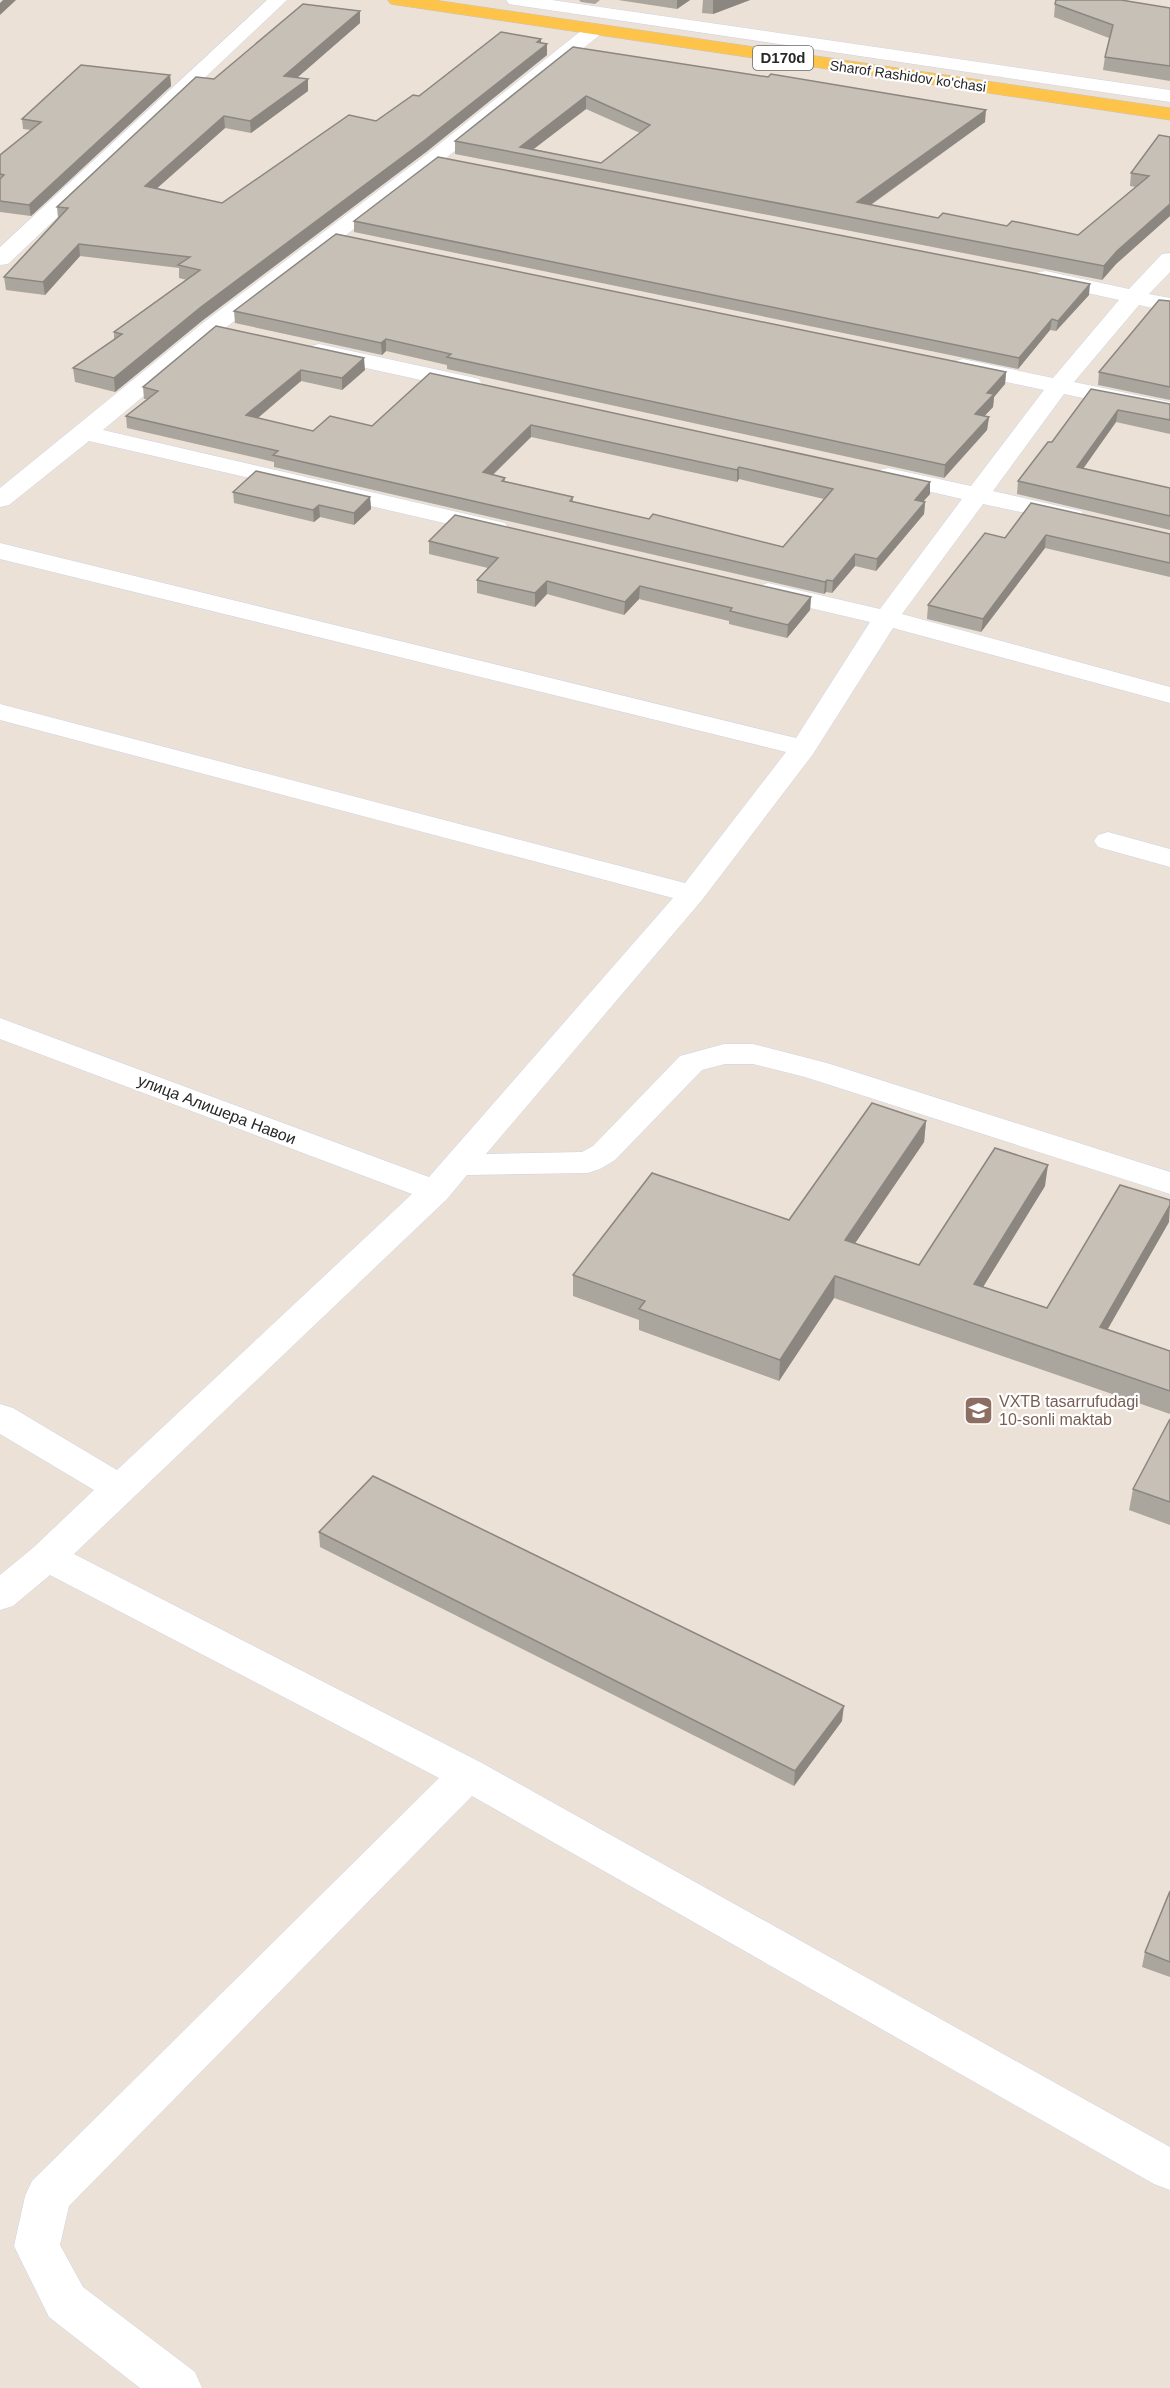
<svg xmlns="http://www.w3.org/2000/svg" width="1170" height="2388" viewBox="0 0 1170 2388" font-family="Helvetica,sans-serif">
  <rect width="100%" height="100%" fill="#ece1d7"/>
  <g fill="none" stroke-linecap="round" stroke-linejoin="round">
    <defs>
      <g id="minor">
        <polygon points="267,0 287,0 8,264 0,265 0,247"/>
        <polygon points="506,0 552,0 1170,90 1170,102 515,5 509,4"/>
        <polygon points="594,24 601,26 603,30 601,34 441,162 220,332 103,430 505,523 508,528 505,533 496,535 89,441 9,505 0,507 0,488 204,322 427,154 587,26"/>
        <polygon points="1170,253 1170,272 1149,294 1170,298 1170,312 1139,305 1074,382 1170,402 1170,416 1064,394 993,491 1081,511 1084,516 1081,521 1072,523 983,504 902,614 1170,687 1170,703 893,628 813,754 702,900 486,1154 582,1152 593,1146 680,1056 724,1044 753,1044 827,1063 1170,1172 1170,1194 805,1077 753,1064 725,1064 702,1070 615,1160 600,1169 588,1173 467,1175 447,1199 74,1554 482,1763 1170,2147 1170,2190 1154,2184 472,1796 69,2206 60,2245 83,2287 195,2372 202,2388 140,2388 49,2317 14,2246 25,2196 32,2181 439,1778 50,1575 13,1606 0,1610 0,1575 34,1547 94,1490 0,1434 0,1404 13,1408 117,1470 412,1194 0,1039 0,1018 429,1177 673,898 0,720 0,704 685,883 786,752 0,559 0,543 796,738 870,622 759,596 755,591 759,586 768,583 880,609 962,499 879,480 876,475 879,470 888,468 971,486 1044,390 955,371 952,366 955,361 963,359 1053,378 1119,300 1038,282 1035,277 1038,272 1046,271 1129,289 1162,254"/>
        <polygon points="319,344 471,377 479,379 482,384 479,389 471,391 311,356 308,351 311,346"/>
        <polygon points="1108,832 1170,849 1170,867 1098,847 1094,841 1098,835"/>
      </g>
      <polygon id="major" points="388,0 434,0 1170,108 1170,120 397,5 391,4"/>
    </defs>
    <!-- minor casing -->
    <use href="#minor" stroke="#cdd3e3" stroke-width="1"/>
    <!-- major casing -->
    <use href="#major" stroke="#c3c3c3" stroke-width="1"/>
    <!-- minor -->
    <use href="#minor" fill="#fff" fill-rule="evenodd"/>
    <!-- major -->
    <use href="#major" fill="#fec44a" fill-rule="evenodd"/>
  </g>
  <!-- wall -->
  <g fill="#aaa59d" fill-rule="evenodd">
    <polygon points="579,0 600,0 595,4 581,2"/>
    <polygon points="618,0 690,0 677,9"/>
    <polygon points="703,0 750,0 713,14 702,13"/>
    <polygon points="1055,4 1170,8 1170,81 1103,70 1105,57 1109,38 1054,17"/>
    <polygon points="360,11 360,23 297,78 308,79 308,91 251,133 225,128 157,188 222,203 376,121 419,96 541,39 541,43 547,44 547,55 426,152 203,320 115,392 75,382 73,368 114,339 114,332 187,280 179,278 179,268 80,256 45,295 6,290 4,277 58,218 57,207 214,79"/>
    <path d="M573,47L985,122L871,205L938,218L1078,235L1136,187L1130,186L1131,173L1170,137V216L1116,264L1102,280L455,154V141ZM586,109L640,133L601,163L533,149Z"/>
    <polygon points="170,75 171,86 31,216 0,212 0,155 31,130 23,129 22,119"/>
    <polygon points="354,221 1089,295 1056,331 1050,330 1018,369 354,232"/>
    <polygon points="1170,301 1170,400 1098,385 1099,372"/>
    <polygon points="234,311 1006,372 1005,384 994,397 993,407 984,416 989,417 987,430 944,478 447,369 447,365 386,351 382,355 235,323"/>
    <path d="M216,326L365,370L342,390L301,381L258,418L313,431L372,426L430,373L930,482V494L923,501L925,502L924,514L876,571L855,566L832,593L826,592L824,594L274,467V462L127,428L126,416L147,399H144L143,387ZM531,437L737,482L739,479L824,499L783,547L649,519L573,502V497L505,481V478L493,475Z"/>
    <polygon points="1091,389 1170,404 1170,434 1116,422 1083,469 1170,488 1170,530 1017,494 1018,481 1052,442"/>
    <polygon points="233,492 370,497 371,509 354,525 320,517 314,522 234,503"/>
    <polygon points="1031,503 1170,534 1170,577 1045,548 981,632 927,619 928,605 1005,538"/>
    <polygon points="429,541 811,597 810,610 787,638 729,624 729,621 639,599 624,615 547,594 535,607 477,593 477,580 488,568 429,554"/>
    <polygon points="926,1121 924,1142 855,1243 919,1265 1045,1186 983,1287 1047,1308 1169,1222 1107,1329 1170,1351 1170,1414 834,1298 779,1381 639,1330 639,1320 573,1296 573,1275 789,1220"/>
    <polygon points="1170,1419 1170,1525 1129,1510 1133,1489"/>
    <polygon points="319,1532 842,1721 794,1786 320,1547"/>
    <polygon points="1170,1891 1170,1977 1142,1967 1145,1952"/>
  </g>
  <!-- shaded-wall -->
  <g fill="#8b8680">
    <polygon points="3,0 16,0 0,15 0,3"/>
    <polygon points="677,0 690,0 677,9"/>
    <polygon points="713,0 750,0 713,14"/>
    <polygon points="360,11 360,23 285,88 284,76"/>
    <polygon points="541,39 541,48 547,44 547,55 426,152 203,320 115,392 114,378 201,307"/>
    <polygon points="170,75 171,86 31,216 29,205"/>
    <polygon points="308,79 308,91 251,133 250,121"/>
    <polygon points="586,96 586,109 526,155 520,147"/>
    <polygon points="986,110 985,122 856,215 857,202"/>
    <polygon points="224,116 225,128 146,198 145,186"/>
    <polygon points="1170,204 1170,216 1116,264 1102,280 1104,266 1117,251"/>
    <polygon points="79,244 80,256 45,295 43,282"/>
    <polygon points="1090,284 1089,295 1056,331 1058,321"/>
    <polygon points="1052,319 1050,330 1018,369 1019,358"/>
    <polygon points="386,339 386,351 382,355 381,343"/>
    <polygon points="364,358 365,370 342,390 342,378"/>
    <polygon points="301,370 301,381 247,427 246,415"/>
    <polygon points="1006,372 1005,384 994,397 993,407 974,427 975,414 987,393"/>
    <polygon points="1118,410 1116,422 1075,480 1077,467"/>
    <polygon points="989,417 987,430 944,478 945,465"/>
    <polygon points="531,425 531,437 483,484 483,472"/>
    <polygon points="739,467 739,479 737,482 737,470"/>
    <polygon points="930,482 930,494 914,512 915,500"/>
    <polygon points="370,497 371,509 354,525 354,513"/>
    <polygon points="925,502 924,514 876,571 877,559"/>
    <polygon points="319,505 320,517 314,522 313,510"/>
    <polygon points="1046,535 1045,548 981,632 983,619"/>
    <polygon points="855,554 855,566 832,593 833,581"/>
    <polygon points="827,580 826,592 824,594 825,582"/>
    <polygon points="547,581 547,594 535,607 535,593"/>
    <polygon points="640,586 639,599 624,615 625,602"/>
    <polygon points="811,597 810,610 787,638 788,625"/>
    <polygon points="926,1121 924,1142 843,1261 845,1240"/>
    <polygon points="1048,1165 1045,1186 972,1305 974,1284"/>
    <polygon points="1170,1205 1169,1222 1097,1348 1100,1327"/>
    <polygon points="835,1276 834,1298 779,1381 780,1360"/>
    <polygon points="844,1706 842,1721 794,1786 795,1771"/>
  </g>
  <!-- building -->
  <g fill="#c6c0b7" stroke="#8b8680" stroke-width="1.5" fill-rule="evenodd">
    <polygon points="1056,0 1121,0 1170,8 1170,66 1105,57 1113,25 1055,4"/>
    <polygon points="303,4 360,11 284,76 308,79 250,121 224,116 145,186 222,203 349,115 376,121 413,95 419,96 501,32 541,39 537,42 547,44 425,140 201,307 114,378 73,368 122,334 114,332 200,270 178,265 190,257 79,244 43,282 4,277 68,208 57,207 196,77 214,79"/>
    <path d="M573,47L768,77L771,74L986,110L857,202L938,218L943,213L1007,226L1012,221L1078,235L1149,176L1131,173L1159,135L1170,137V204L1117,251L1104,266L455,141ZM586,96L650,125L601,163L520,147Z"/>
    <polygon points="81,65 170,75 29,205 0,201 0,179 4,175 0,174 0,155 41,122 22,119"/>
    <polygon points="438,157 1090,284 1058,321 1052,319 1019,358 354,221"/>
    <polygon points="336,234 1006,372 987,393 994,394 975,414 989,417 945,465 447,357 451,354 386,339 381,343 234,311"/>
    <polygon points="1159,300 1170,301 1170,387 1099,372"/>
    <path d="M216,326L364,358L342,378L301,370L246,415L313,431L330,416L372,426L430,373L930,482L915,500L925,502L877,559L855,554L833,581L827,580L825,582L273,455L278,451L126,416L158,391L143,387ZM531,425L737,470L739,467L833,489L783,547L653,514L649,519L570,501L573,497L502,481L505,478L483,472Z"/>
    <polygon points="1091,389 1170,404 1170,420 1118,410 1077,467 1170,488 1170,516 1018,481 1048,442 1052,442"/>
    <polygon points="256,471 370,497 354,513 319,505 313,510 233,492"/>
    <polygon points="1031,503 1170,534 1170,563 1046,535 983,619 928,605 985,533 1005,538"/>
    <polygon points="455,515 811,597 788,625 730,611 732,608 640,586 625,602 547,581 535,593 477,580 498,558 429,541"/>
    <polygon points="872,1103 926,1121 845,1240 919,1265 995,1148 1048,1165 974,1284 1047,1308 1120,1185 1170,1200 1170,1205 1100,1327 1170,1351 1170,1391 835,1276 780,1360 639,1309 645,1301 573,1275 652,1173 789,1220"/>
    <polygon points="1170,1419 1170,1502 1133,1489"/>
    <polygon points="373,1476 844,1706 795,1771 319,1532"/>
    <polygon points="1170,1891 1170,1962 1145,1952"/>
  </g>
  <!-- icons -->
  <defs>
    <symbol id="school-square" viewBox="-11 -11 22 22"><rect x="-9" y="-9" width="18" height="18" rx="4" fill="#8d6e63" stroke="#fff"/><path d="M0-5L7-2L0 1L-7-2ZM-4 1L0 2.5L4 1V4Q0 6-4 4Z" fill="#fff"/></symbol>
  </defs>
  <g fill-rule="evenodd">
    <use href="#school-square" x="962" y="1394" width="33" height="33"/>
  </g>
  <g text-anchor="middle" stroke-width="4.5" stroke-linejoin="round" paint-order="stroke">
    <!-- far-street labels -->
    <g font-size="14" fill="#282828" stroke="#fff">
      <text transform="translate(908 76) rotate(8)" y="5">Sharof Rashidov ko'chasi</text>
    </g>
    <!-- shield labels -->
    <rect fill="#fff" stroke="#686868" stroke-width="1.5" x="753" y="46" width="60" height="24" rx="4.5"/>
    <g font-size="15" font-weight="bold" fill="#282828">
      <text x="783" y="63">D170d</text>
    </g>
    <!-- street labels -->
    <g font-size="16" fill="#282828" stroke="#fff">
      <text transform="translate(217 1109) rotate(21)" y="6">улица Алишера Навои</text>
    </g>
    <!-- education labels -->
    <g font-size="16" fill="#785e54" stroke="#fff" text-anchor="start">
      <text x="999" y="1407">VXTB tasarrufudagi<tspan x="999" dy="18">10-sonli maktab</tspan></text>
    </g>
  </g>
</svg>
